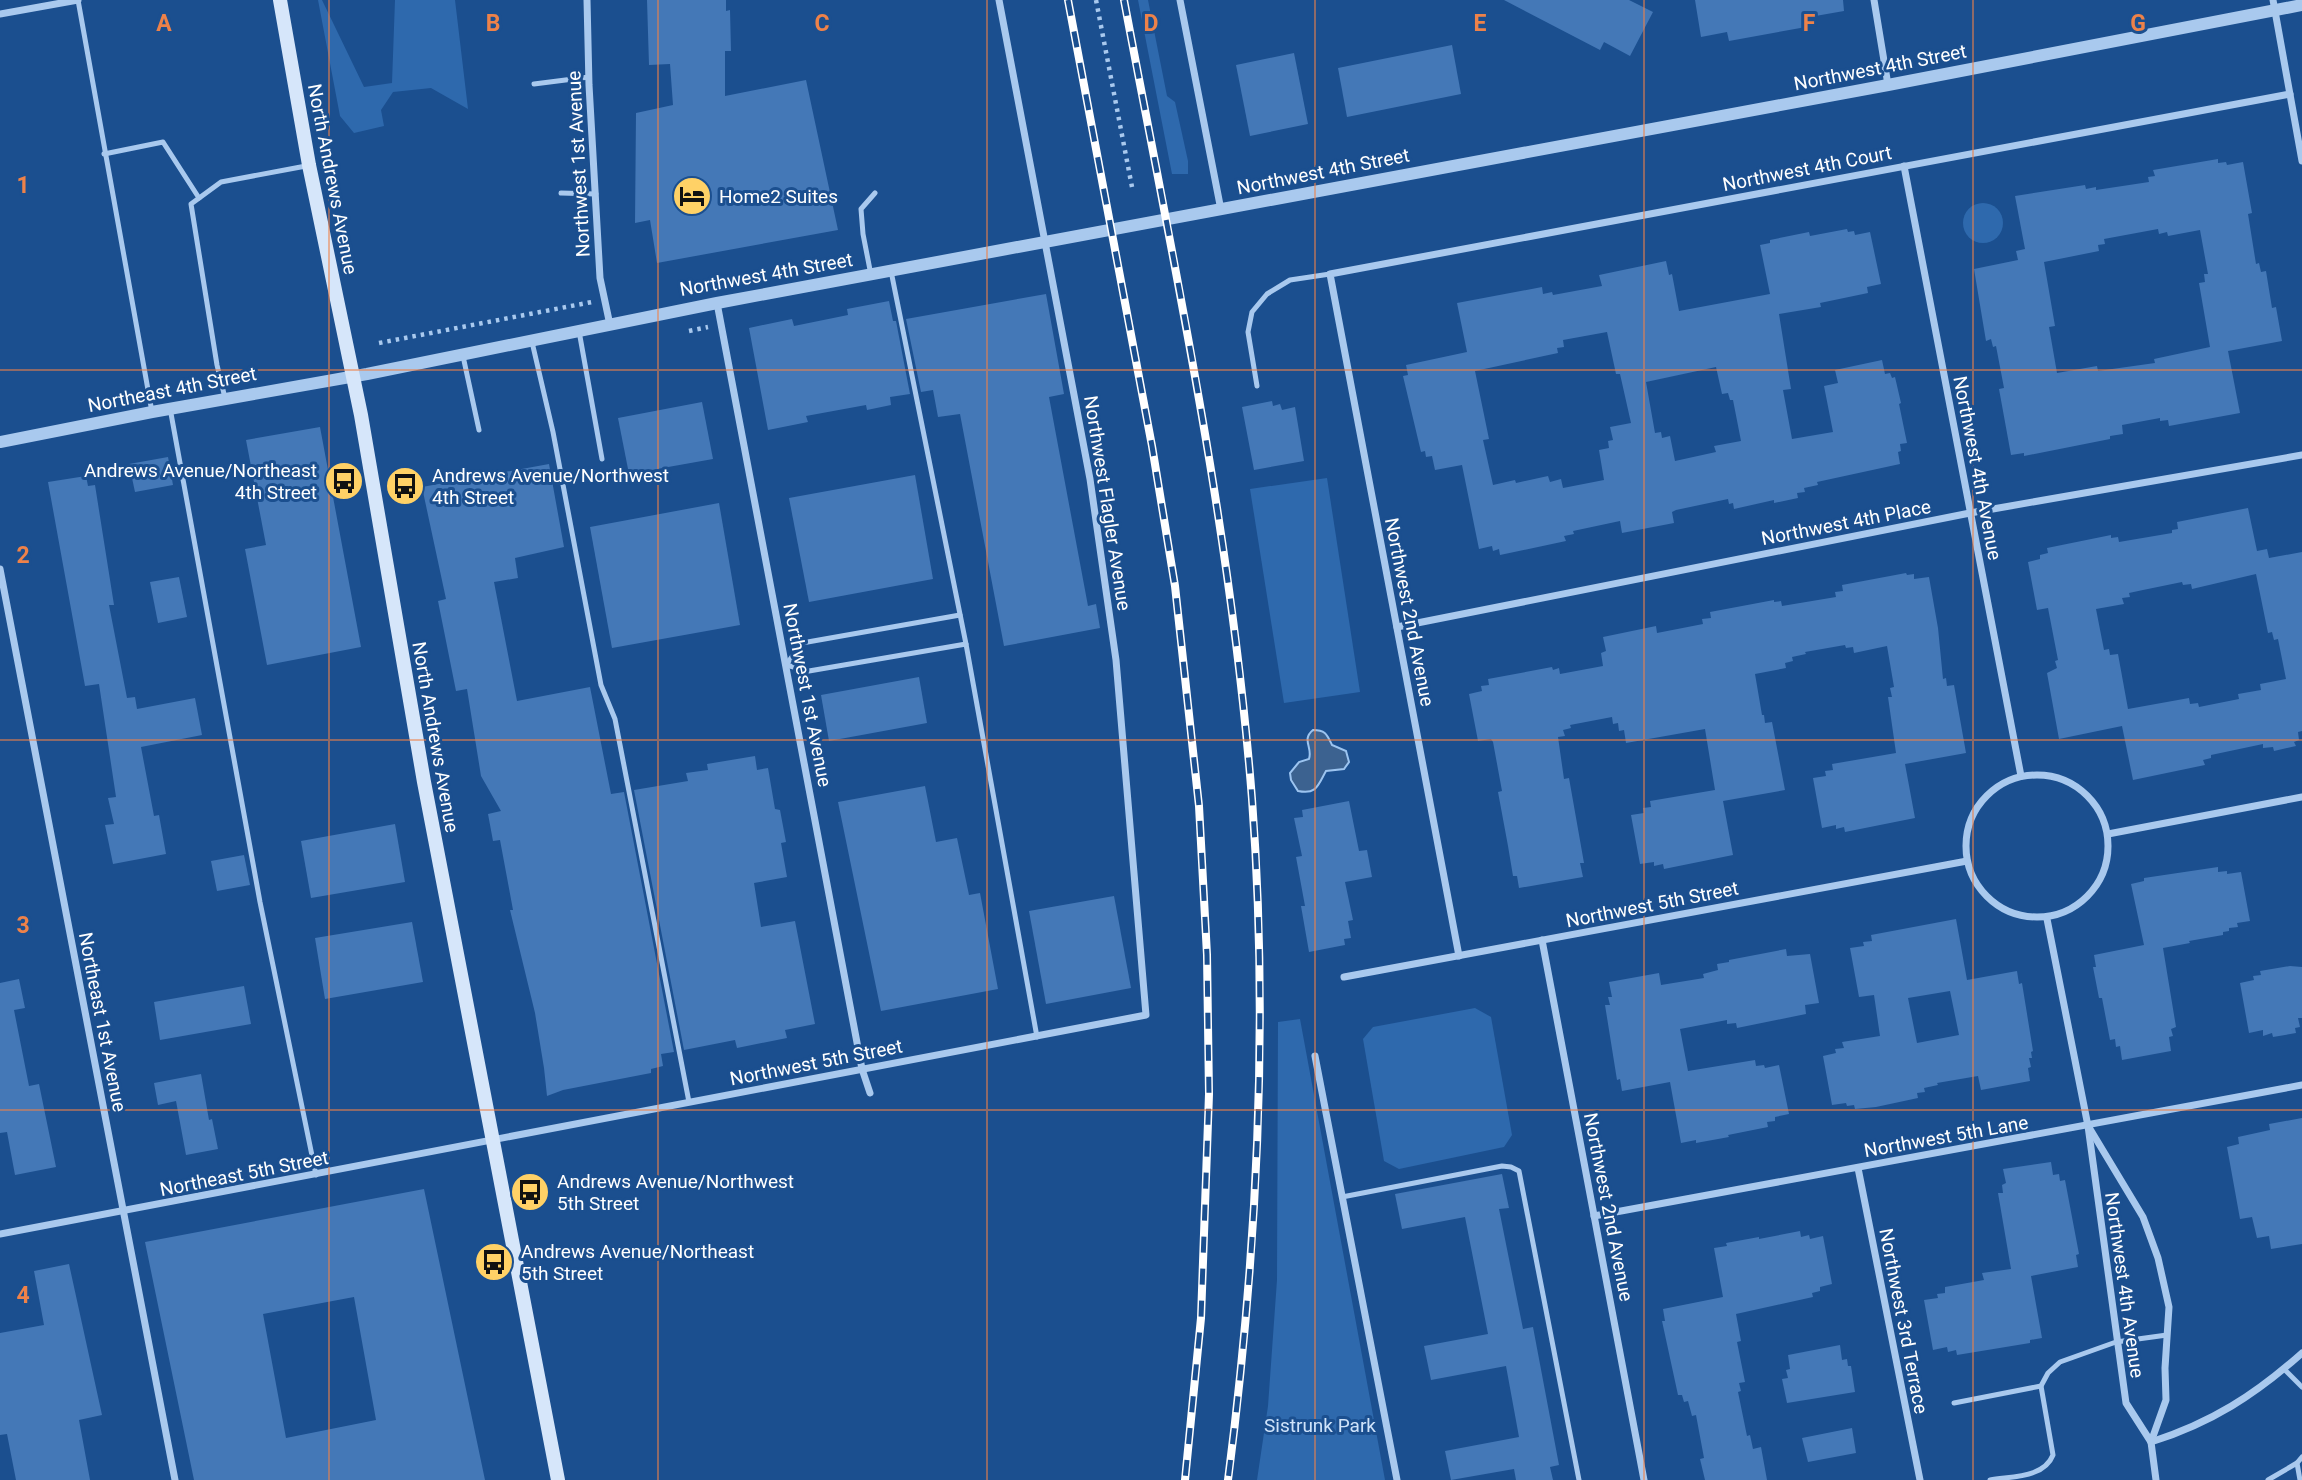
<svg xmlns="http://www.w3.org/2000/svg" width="2302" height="1480" viewBox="0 0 2302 1480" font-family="Roboto,sans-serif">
  <rect width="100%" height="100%" fill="#1b4f8f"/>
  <!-- green -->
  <g fill="#2e69ad">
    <polygon points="318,0 322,0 364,87 392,83 395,0 455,0 468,109 431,88 393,92 381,110 384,126 354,133 340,116"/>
    <polygon points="1138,0 1148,0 1167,96 1175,102 1188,161 1188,174 1172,174"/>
    <circle cx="1983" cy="223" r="20"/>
    <polygon points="1327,478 1360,692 1284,703 1250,489"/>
    <polygon points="1475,1008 1491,1017 1512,1135 1504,1147 1399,1169 1384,1161 1363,1039 1373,1027"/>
    <polygon points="1300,1019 1385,1480 1257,1480 1268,1406 1277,1280 1278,1022"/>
  </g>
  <!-- water -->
  <path fill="#3c6290" stroke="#9cc4f0" stroke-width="2" d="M1313,730C1326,730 1327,735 1332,745L1346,751L1349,762L1344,769L1326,771C1318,785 1317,795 1298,791L1291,780L1290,773L1299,762L1309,759C1313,747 1301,740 1313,730Z"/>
  <!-- building -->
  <g fill="#4478b7" fill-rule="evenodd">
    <polygon points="647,0 726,0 726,11 730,10 731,51 725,51 725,96 806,80 838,230 657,263 650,220 635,223 636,113 673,105 670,64 649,65"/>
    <polygon points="1504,0 1629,0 1653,12 1630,56 1604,42 1600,50"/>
    <polygon points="1695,0 1843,0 1844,11 1804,18 1806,27 1729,41 1727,32 1701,37"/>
    <polygon points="1452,45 1461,94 1347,117 1338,68"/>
    <polygon points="1294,53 1308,124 1250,136 1236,65"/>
    <path d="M2218,159V163L2226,162L2227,165L2243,162L2252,213L2248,214L2256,264L2259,263L2261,272L2266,271L2272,308L2276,307L2282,341L2228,351L2240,413L2169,426L2168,420L2160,421V418L2122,425L2123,434L2110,436V439L2024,456V453L2011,455L1999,389L2004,388L1996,346L1993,347L1991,339L1986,341L1974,269L2018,260L2016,251L2025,249L2015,196L2085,185L2086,189L2096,187V190L2149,182L2148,177L2155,176L2153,170ZM2158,229L2159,234L2167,232L2168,236L2200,230L2208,274H2204L2205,282L2199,283L2210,347L2154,359L2155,363L2098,371L2097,366L2057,373L2049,327L2055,326L2044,262L2099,251L2098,245L2105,244L2104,239Z"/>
    <path d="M1847,229L1848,232L1854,231L1855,235L1870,232L1881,284L1867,287L1868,293L1820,303L1821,307L1779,314L1791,389L1783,390L1792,439L1833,432L1824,386L1838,383L1835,370L1882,360L1885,374L1890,373L1892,378L1895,377L1901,403L1899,404L1907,443L1900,444L1901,451L1898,452L1900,464L1817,482L1818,485L1804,488L1805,492L1797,493L1798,498L1774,503V500L1734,509L1733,503L1729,504L1728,499L1676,510L1672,512L1674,523L1622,533L1620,521L1573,531L1574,534L1564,536L1566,541L1500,555L1499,549L1493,551L1492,546L1479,549L1462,465L1435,470L1432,456L1426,457L1425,451L1421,452L1403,376L1408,375L1406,365L1467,352L1457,303L1542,287L1543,294L1552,292L1553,295L1602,286L1599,275L1666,261L1669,275L1672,274L1679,311L1770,294L1760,245L1770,243V240L1809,232L1810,236ZM1607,332L1616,374H1620L1631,423L1610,427L1613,440L1608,441L1609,448L1599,450L1604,480L1563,488L1561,479L1550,482L1548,476L1516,483L1515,480L1493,485L1483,440L1489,439L1475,371L1558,353L1557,348L1564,347L1563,340ZM1716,367L1722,394L1728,393L1730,400H1733L1741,441L1714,446L1716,452L1675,461L1670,436L1662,438L1661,432L1655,433L1646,382Z"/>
    <polygon points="1046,294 1064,394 1049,397 1088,606 1096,604 1100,628 1004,646 960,414 938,417 933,390 921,392 906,319"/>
    <polygon points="889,301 893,321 896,321 910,394 890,397 891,405 867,410 866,405 806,416 808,422 768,430 749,328 792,319 794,326 848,315 847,309"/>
    <polygon points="1272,401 1273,406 1280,404 1282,410 1295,407 1304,461 1254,470 1242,407"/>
    <polygon points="702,402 713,459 629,474 618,418"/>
    <polygon points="320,427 361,647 267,665 245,549 266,545 246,440"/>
    <polygon points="168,457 173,485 135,492 129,464"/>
    <polygon points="549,464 564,547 515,558 518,578 494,582 517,701 590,687 611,794 624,792 674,1052 661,1054 663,1066 651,1069 651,1073 563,1090 547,1096 544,1068 535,1013 510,910 513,910 500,840 493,841 488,814 501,811 481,776 467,689 456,691 438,601 446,599 422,487"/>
    <polygon points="915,475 933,579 809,602 789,498"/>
    <polygon points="86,476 88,486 95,485 114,605 109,605 127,698 135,697 137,709 195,698 202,735 141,747 154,816 159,815 166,854 113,864 105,825 114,824 108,798 116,797 99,684 85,686 48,482"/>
    <polygon points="719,503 740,625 612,648 590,527"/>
    <path d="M2248,508L2257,551L2267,549L2269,558L2302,552V731L2298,732L2299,740L2294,742L2296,746L2274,751L2273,747L2263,748V744L2211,755V758L2203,760L2205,765L2133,780L2122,726L2059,739L2047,673L2057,668L2055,661L2058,660L2048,608L2037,610L2028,562L2040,559V555L2048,553L2047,548L2111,535V538L2118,537L2119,542L2172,533V530L2178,529L2177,522ZM2256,574L2268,633L2272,632L2274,640L2278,639L2286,679L2260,684L2261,690L2238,694L2239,699L2199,707L2198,703L2190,704L2189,698L2128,709L2118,654L2110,655L2109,649L2104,650L2096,609L2124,604L2122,598L2130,597L2129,593L2143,590L2182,582L2183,585L2191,584L2192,589Z"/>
    <polygon points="1906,573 1907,575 1914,574 1914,579 1929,577 1938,628 1943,679 1946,678 1947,686 1954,685 1966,753 1905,764 1915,818 1845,832 1844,827 1836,829 1836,825 1822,828 1813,778 1826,776 1825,771 1833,770 1832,764 1896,753 1888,697 1892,697 1890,688 1894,687 1887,646 1854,653 1853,647 1846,648 1845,645 1805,652 1806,654 1792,657 1793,661 1785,663 1786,668 1755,674 1762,715 1764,715 1765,723 1772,722 1785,790 1723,801 1733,855 1664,869 1663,864 1654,866 1654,862 1640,864 1631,815 1644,813 1643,808 1651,807 1650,801 1715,790 1705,729 1626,743 1624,730 1619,731 1618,723 1613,724 1612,717 1570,725 1571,728 1563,730 1565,736 1558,737 1564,779 1569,778 1584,863 1580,863 1583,877 1519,888 1517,876 1513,876 1508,846 1498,792 1502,791 1493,742 1491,739 1478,741 1469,694 1482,691 1481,686 1489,685 1488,679 1552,667 1553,670 1559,668 1560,674 1603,666 1601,653 1606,651 1603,637 1656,626 1657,633 1703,624 1702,619 1711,618 1710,612 1774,600 1774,602 1781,601 1782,606 1836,597 1835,592 1843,591 1842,585"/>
    <polygon points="179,577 187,617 158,623 150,582"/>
    <polygon points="919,677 927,723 829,741 821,695"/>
    <polygon points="755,756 757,770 768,768 775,809 780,810 786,842 781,843 787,877 754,883 761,927 795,921 815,1024 785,1030 787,1038 737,1048 735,1040 684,1050 634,790 688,781 686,773 708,770 707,764"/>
    <polygon points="925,786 936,842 957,838 969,895 980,893 998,989 881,1011 838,802"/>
    <polygon points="1349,801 1359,851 1367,850 1372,877 1345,882 1353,920 1348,921 1351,938 1344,939 1345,945 1309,952 1301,906 1305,906 1296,857 1302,856 1294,818 1303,817 1302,810"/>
    <polygon points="395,824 405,882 311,898 301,841"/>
    <polygon points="244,855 250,885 217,891 211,861"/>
    <polygon points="2218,867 2218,872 2227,871 2227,874 2241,872 2250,921 2237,923 2238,927 2229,928 2229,931 2223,932 2223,935 2189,941 2190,943 2163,948 2176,1027 2171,1029 2173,1036 2169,1037 2171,1051 2122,1060 2120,1046 2116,1047 2115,1039 2110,1040 2102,998 2099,998 2093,967 2096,967 2094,955 2144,945 2131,884 2144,881 2144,878"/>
    <polygon points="1114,896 1131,988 1046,1004 1029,911"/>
    <path d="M1956,919L1967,980L2017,971L2019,984L2022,983L2033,1051L2031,1052L2032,1058H2029L2031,1067L2028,1068L2030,1081L1981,1090L1978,1076L1937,1083L1938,1085L1924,1088L1925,1092L1917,1093L1918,1098L1876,1107L1855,1109L1854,1105L1847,1106L1846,1103L1832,1105L1823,1056L1836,1053L1835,1049L1844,1048L1842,1042L1880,1036L1874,995L1859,997L1850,948L1864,946L1863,942L1872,941L1871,935ZM1950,991L1959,1035L1917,1043L1908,998Z"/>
    <polygon points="412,922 423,982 325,999 315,938"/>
    <polygon points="1786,949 1787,956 1810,954 1819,1003 1805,1005 1806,1014 1737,1028 1736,1023 1727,1024 1727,1020 1680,1029 1688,1071 1755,1060 1756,1066 1764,1065 1765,1068 1779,1065 1789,1114 1775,1117 1775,1121 1767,1122 1768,1127 1728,1135 1729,1137 1696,1143 1696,1140 1681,1143 1670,1082 1622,1091 1620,1079 1617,1080 1605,1005 1610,1005 1608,997 1612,997 1609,982 1659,973 1661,985 1704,978 1703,974 1718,970 1717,964 1729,962 1729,960"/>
    <polygon points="2290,966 2302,967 2302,1018 2298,1018 2300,1027 2295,1028 2296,1033 2273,1037 2272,1033 2263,1036 2263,1030 2249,1033 2240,983 2254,980 2253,976 2261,975 2260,971"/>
    <polygon points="19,979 25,1008 14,1010 29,1086 39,1084 56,1167 15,1175 7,1132 0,1133 0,983"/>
    <polygon points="244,986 251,1024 160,1040 154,1002"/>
    <polygon points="201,1074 209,1120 212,1119 218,1149 186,1155 176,1101 158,1105 154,1083"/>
    <polygon points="2302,1118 2302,1244 2271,1249 2269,1236 2257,1238 2252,1217 2240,1219 2227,1147 2239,1144 2238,1137 2270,1130 2269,1124"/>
    <polygon points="2051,1162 2053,1175 2059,1174 2060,1181 2065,1180 2079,1254 2076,1255 2078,1267 2031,1276 2042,1338 2030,1340 2030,1343 1957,1355 1956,1350 1948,1352 1947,1347 1933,1350 1924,1300 1938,1298 1937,1294 1945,1293 1945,1287 1984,1280 1982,1273 2011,1269 1998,1193 2003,1193 2002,1185 2006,1183 2003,1169"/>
    <polygon points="1502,1174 1509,1208 1499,1209 1523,1329 1533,1327 1559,1465 1550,1467 1553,1480 1516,1480 1514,1469 1451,1480 1445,1451 1519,1437 1506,1366 1431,1380 1424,1346 1488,1334 1465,1217 1402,1229 1395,1194"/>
    <path d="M424,1189L485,1480H194L145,1242ZM354,1297L376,1420L286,1438L263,1314Z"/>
    <polygon points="1800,1231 1801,1237 1809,1235 1810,1239 1823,1236 1832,1284 1820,1287 1820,1291 1812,1293 1813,1297 1736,1314 1741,1341 1737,1342 1745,1382 1739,1383 1741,1391 1738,1392 1747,1436 1750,1435 1753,1449 1761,1447 1767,1480 1705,1480 1700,1459 1704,1458 1696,1415 1692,1416 1688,1401 1684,1402 1682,1395 1678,1395 1662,1321 1665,1321 1663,1309 1723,1297 1714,1248 1727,1246 1726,1243 1759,1237 1759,1239"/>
    <polygon points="69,1264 102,1415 79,1420 90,1480 16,1480 7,1434 0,1435 0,1333 44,1325 34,1271"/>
    <polygon points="1840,1345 1842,1360 1847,1359 1848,1366 1851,1366 1855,1392 1787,1403 1782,1379 1788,1378 1786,1370 1790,1369 1788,1355"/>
    <polygon points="1852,1428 1856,1453 1808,1462 1802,1438"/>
  </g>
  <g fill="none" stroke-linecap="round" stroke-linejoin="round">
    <!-- path -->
    <g stroke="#a9c9ee" stroke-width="4.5" stroke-dasharray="3.5 5" stroke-linecap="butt">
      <polyline points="1096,0 1132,187"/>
      <polyline points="689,331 708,327"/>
      <polyline points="379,343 592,302"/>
    </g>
    <!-- service -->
    <g stroke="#a9c9ee" stroke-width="5">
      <polyline points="78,0 152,412"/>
      <polyline points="534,84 589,77"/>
      <polyline points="104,154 163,142 199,198"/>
      <polyline points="561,193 596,194"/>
      <polyline points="891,271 966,644 1037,1037"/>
      <polyline points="871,275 863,234 861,209 875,193"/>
      <polyline points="579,331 602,459"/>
      <polyline points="532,342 553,432 601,685 615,719 689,1102"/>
      <polyline points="463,356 479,430"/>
      <polyline points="1257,386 1248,332 1252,312 1267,294 1290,280 1330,274"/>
      <polyline points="225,398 217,365 191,204 221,182 306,166"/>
      <polyline points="170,408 260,902 316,1175"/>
      <polyline points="960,615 802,643 786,665 809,671 966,644"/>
      <polyline points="1342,1197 1502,1166 1511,1167 1519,1171 1579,1480"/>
      <polyline points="2284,1369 2302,1387"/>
      <polyline points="1954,1403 2041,1386 2048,1373 2060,1362 2116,1342 2167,1335"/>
      <path d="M1990,1480C2012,1476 2044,1478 2053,1455L2041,1386"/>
      <polyline points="2268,1480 2297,1463"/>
      <polyline points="2300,1480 2297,1463 2302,1457"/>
    </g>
    <!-- minor -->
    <g stroke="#a9c9ee" stroke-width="7">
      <polyline points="587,0 589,85 600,278 610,325"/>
      <polyline points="1180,0 1221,210"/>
      <polyline points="1874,0 1888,85"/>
      <polyline points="2273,0 2302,161"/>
      <polyline points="0,14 78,0"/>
      <polyline points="1904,166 2021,776"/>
      <polyline points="717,303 862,1069 870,1093"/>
      <polyline points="0,569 175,1480"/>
      <polyline points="1397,627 1970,513 2302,455"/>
      <circle cx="2037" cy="846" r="71"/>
      <polyline points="2108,834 2302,797"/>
      <polyline points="2047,919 2088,1126 2126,1403 2151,1442 2156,1480"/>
      <polyline points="1542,940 1644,1480"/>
      <polyline points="1459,956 1330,274 2290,94"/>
      <polyline points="1344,977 1967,861"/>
      <polyline points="1315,1056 1397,1480"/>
      <polyline points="2090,1129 2143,1217 2158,1258 2169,1307 2165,1368 2166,1400 2151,1442"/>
      <polyline points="1858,1168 1920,1480"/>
      <polyline points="1594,1216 2302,1085"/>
      <polyline points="0,1234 1146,1015 1116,660 1090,479 999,0"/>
      <path d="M2151,1442C2211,1423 2255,1395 2302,1353"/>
    </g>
    <!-- tertiary -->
    <polyline stroke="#a9c9ee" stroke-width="12" points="0,442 152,412 367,374 717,303 1888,85 2302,5"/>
    <!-- secondary -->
    <polyline stroke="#d6e6fa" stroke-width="14" points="280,0 309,165 361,415 424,782 558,1480"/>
    <defs>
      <g id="rail">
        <polyline points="1068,0 1152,446 1175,586 1199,806 1207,955 1209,1094 1201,1318 1185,1480"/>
        <path d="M1124,0C1174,265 1231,530 1252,799C1269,1025 1257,1255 1228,1480"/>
      </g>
    </defs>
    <!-- rail casing -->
    <use href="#rail" stroke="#fff" stroke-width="8"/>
    <!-- rail -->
    <use href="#rail" stroke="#1b4f8f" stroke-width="5" stroke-dasharray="16" stroke-linecap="butt"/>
  </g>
  <!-- grid -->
  <path fill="none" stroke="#ee8249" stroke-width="2" stroke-opacity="0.55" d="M329,0V1480M658,0V1480M987,0V1480M1315,0V1480M1644,0V1480M1973,0V1480M0,370H2302M0,740H2302M0,1110H2302"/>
  <!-- icons -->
  <defs>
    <symbol id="hotel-disc" viewBox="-11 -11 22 22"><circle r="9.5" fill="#ffd166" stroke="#1b4f8f"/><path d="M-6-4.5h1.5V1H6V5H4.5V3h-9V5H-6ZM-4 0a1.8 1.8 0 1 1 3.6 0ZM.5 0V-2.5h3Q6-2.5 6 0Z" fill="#111"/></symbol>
    <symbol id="bus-disc" viewBox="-11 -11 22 22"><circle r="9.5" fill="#ffd166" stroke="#1b4f8f"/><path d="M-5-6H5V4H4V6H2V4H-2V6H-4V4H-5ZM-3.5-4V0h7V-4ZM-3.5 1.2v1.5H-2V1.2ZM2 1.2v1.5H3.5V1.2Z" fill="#111"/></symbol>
  </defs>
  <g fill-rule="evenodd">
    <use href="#hotel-disc" x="670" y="174" width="44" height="44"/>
    <use href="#bus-disc" x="322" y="459" width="44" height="44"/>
    <use href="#bus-disc" x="383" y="464" width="44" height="44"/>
    <use href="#bus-disc" x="508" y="1170" width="44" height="44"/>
    <use href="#bus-disc" x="472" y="1240" width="44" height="44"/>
  </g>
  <g text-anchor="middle" stroke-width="6" stroke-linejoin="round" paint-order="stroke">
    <!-- street labels -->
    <g font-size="19" fill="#fff" stroke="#1b4f8f">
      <text transform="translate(1880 67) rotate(-11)" y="7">Northwest 4th Street</text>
      <text transform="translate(578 164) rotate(-93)" y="7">Northwest 1st Avenue</text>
      <text transform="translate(1807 168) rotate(-11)" y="7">Northwest 4th Court</text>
      <text transform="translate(1323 171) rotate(-11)" y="7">Northwest 4th Street</text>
      <text transform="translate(333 179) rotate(79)" y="7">North Andrews Avenue</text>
      <text transform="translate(766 274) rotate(-10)" y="7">Northwest 4th Street</text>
      <text transform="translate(172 389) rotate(-11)" y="7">Northeast 4th Street</text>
      <text transform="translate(1978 468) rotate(79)" y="7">Northwest 4th Avenue</text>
      <text transform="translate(1108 503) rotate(81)" y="7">Northwest Flagler Avenue</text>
      <text transform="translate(1846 522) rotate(-11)" y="7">Northwest 4th Place</text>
      <text transform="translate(1410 612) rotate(79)" y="7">Northwest 2nd Avenue</text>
      <text transform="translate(808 695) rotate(79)" y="7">Northwest 1st Avenue</text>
      <text transform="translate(436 737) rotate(80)" y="7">North Andrews Avenue</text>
      <text transform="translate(1652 904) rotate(-11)" y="7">Northwest 5th Street</text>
      <text transform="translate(103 1022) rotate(79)" y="7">Northeast 1st Avenue</text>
      <text transform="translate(816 1062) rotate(-11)" y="7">Northwest 5th Street</text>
      <text transform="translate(1946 1136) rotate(-10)" y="7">Northwest 5th Lane</text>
      <text transform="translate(244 1173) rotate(-11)" y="7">Northeast 5th Street</text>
      <text transform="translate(1609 1207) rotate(79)" y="7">Northwest 2nd Avenue</text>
      <text transform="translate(2125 1285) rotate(82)" y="7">Northwest 4th Avenue</text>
      <text transform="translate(1904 1321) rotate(79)" y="7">Northwest 3rd Terrace</text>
    </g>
    <!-- poi labels -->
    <g font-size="19" fill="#fff" stroke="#1b4f8f" text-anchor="start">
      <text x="719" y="203">Home2 Suites</text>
      <text x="317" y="477" text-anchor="end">Andrews Avenue/Northeast<tspan x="317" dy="22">4th Street</tspan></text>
      <text x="432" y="482">Andrews Avenue/Northwest<tspan x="432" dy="22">4th Street</tspan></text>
      <text x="557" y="1188">Andrews Avenue/Northwest<tspan x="557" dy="22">5th Street</tspan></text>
      <text x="521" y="1258">Andrews Avenue/Northeast<tspan x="521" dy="22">5th Street</tspan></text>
    </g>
    <!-- park labels -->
    <g font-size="19" fill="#cfe3fa" stroke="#1b4f8f">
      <text x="1320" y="1432">Sistrunk Park</text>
    </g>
  </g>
  <g font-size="23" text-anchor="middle" font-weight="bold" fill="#ee8249" stroke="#1b4f8f" stroke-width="6" stroke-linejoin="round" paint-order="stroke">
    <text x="164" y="31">A</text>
    <text x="493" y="31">B</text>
    <text x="822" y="31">C</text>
    <text x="1151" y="31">D</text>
    <text x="1480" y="31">E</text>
    <text x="1809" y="31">F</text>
    <text x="2138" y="31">G</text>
    <text x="23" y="193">1</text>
    <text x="23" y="563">2</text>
    <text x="23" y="933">3</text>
    <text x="23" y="1303">4</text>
  </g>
</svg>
